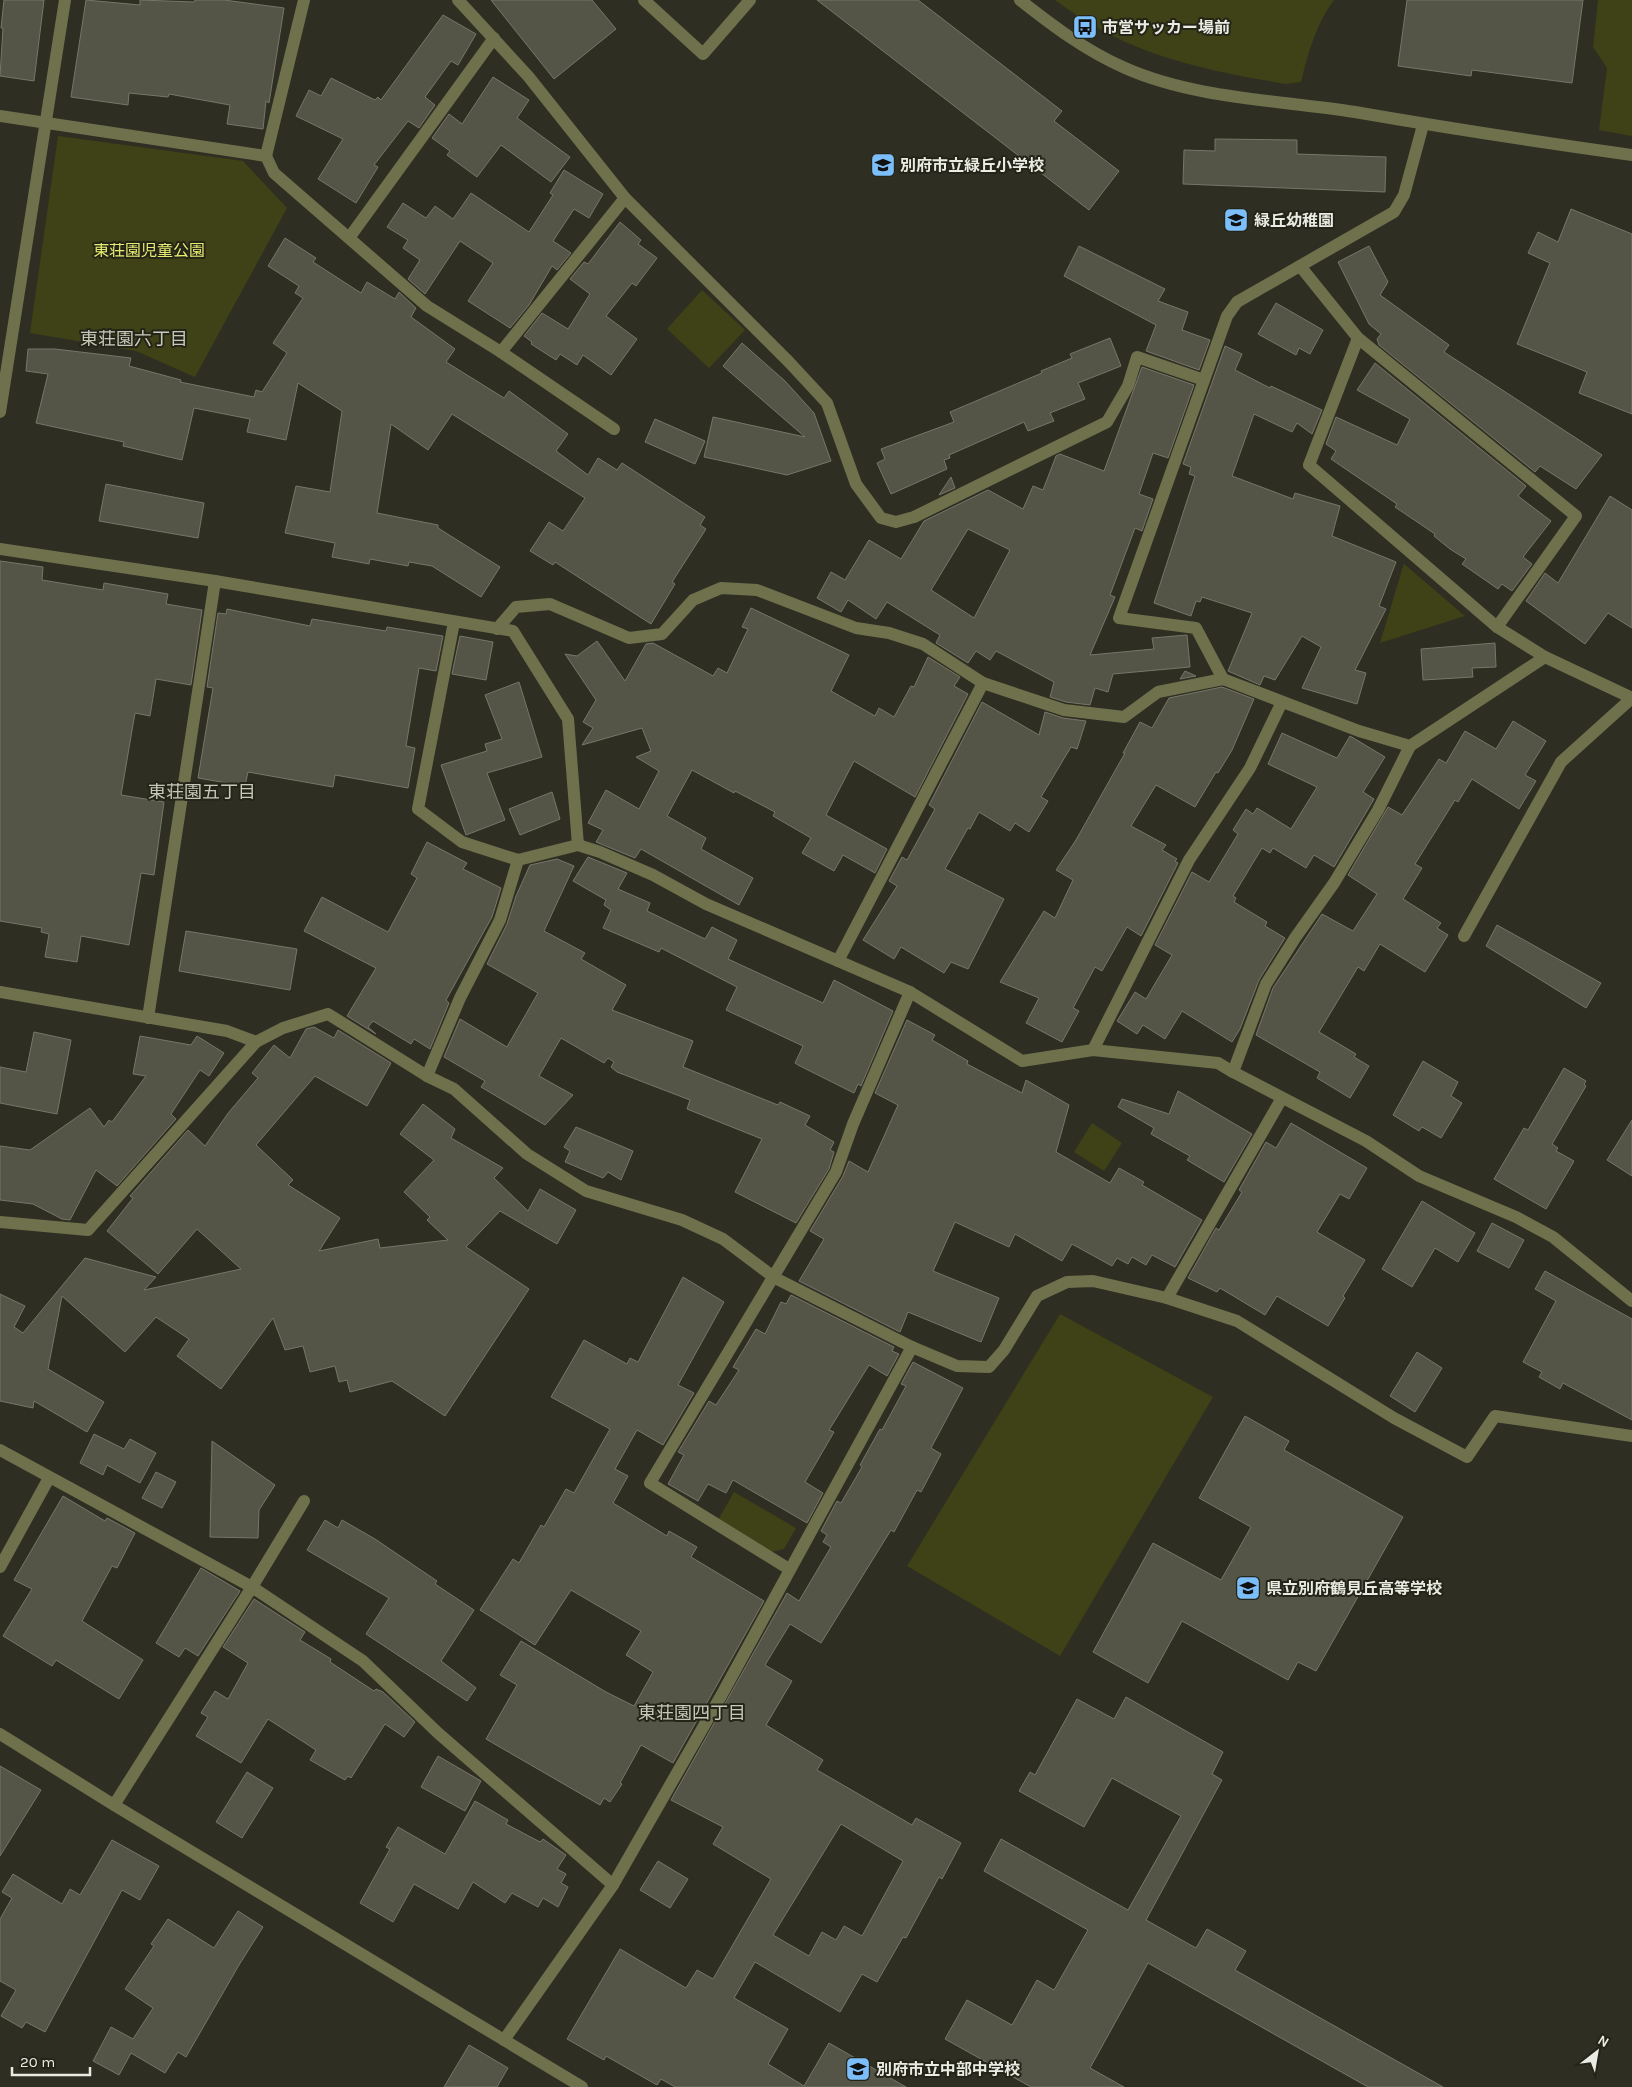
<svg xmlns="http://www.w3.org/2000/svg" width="1632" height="2087" viewBox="0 0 1632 2087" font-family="Karla,'Noto Sans JP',sans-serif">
  <rect width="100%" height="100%" fill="#2e2f22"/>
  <!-- green -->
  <g fill="#3f4116">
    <path d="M1055,0H1334C1316,24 1308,53 1301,82L1286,84C1198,69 1128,55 1055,0Z"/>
    <polygon points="1598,0 1632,0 1632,136 1599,130 1607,68 1593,47"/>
    <polygon points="58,136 243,161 287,208 195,377 136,351 30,333"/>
    <polygon points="702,290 745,330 709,368 667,329"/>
    <polygon points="1404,564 1465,616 1380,643 1404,563"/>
    <polygon points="1092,1123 1122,1143 1104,1171 1074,1152"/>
    <polygon points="1060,1314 1213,1397 1060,1656 907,1566"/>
    <polygon points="734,1492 796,1528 784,1549 771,1552 718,1520"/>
  </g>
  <!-- building -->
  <g fill="#545547" stroke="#757768" fill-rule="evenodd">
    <polygon points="4,0 44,0 34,81 0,76 3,28 1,28"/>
    <polygon points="86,0 140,5 140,0 194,2 195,0 224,0 284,8 269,103 266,101 263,129 227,124 230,105 169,94 168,97 129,93 128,105 71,97"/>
    <polygon points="491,0 592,0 616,29 554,79"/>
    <polygon points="817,0 918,0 1062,111 1054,121 1119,171 1089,210"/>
    <polygon points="1407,0 1583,0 1572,83 1472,70 1471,76 1398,66"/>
    <polygon points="443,15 476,34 458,65 451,61 425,97 435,105 419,128 408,121 374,165 378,167 356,203 318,179 343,139 296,116 309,90 321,96 331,78 375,100 378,97 381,100"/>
    <polygon points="493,77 529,100 517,118 570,157 551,182 501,145 477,177 447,155 450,151 432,138 449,114 462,124"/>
    <polygon points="1215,139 1297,140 1297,154 1386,157 1385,192 1183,184 1184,150 1215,151"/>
    <polygon points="564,170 603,194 589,218 574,209 553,241 571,253 557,270 552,266 529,305 510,328 468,301 493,263 460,241 425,294 408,279 420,260 403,248 408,240 387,227 403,203 426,218 435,206 453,219 471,193 529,232 553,195 550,193"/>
    <polygon points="1571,209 1632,234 1632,414 1579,393 1587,372 1517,344 1550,263 1528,253 1538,232 1558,242"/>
    <polygon points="620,222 641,240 638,244 657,258 636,286 632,283 606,316 637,339 611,375 583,355 577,365 560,354 556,360 531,344 532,342 524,336 542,313 568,329 590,294 570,279 584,262 588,264"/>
    <polygon points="285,238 316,258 313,262 361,293 367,282 395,299 399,292 416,308 411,317 455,349 446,362 504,398 509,391 568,434 556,451 588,475 598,458 617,470 622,463 705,517 700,525 706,529 672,582 675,584 651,624 555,562 553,565 530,551 549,522 563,531 585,498 452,414 428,450 391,424 377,513 438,525 438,528 500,567 481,597 432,566 409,562 408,566 370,559 369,564 332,557 335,543 285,533 296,486 330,492 342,411 298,383 286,440 247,432 250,419 194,408 182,460 123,446 124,442 36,423 48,374 26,371 28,349 55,349 131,358 129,366 181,380 180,382 254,397 256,390 262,392 287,353 273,343 303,298 295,293 299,286 268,266"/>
    <polygon points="1079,246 1165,289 1158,301 1188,312 1182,330 1210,340 1199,370 1146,351 1156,325 1064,276"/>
    <polygon points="1369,246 1388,282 1380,295 1449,345 1444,352 1602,455 1576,489 1540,466 1535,472 1379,345 1377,339 1381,334 1369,324 1338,262"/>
    <polygon points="1276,303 1323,330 1310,354 1299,348 1296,355 1258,334"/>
    <polygon points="1110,338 1121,366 1078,383 1085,399 1050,413 1054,421 1028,431 1024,422 949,455 950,458 944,460 947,469 891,494 877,463 885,459 881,449 954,422 950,412 1042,373 1041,371 1072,358 1070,354"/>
    <polygon points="742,343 785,381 814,413 831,461 787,475 704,457 713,417 805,437 723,366"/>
    <polygon points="1225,346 1242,354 1235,370 1270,388 1271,386 1322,410 1312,434 1297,423 1292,432 1254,414 1232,476 1293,499 1295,493 1340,506 1332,536 1396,562 1379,606 1386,609 1355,670 1366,673 1357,704 1302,688 1321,647 1302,636 1275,680 1264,676 1260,685 1228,671 1252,613 1202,597 1200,602 1196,601 1191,616 1154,603 1195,476 1189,474 1191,467 1183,464"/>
    <polygon points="1375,363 1526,486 1518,496 1551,521 1523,557 1532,564 1512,591 1502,584 1498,589 1462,564 1466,559 1450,549 1434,536 1435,534 1395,507 1397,504 1331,459 1336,451 1326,444 1336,417 1397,445 1410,419 1357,390"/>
    <path d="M1142,367L1194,385L1168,458L1153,453L1139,494L1153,499L1142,531L1135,528L1110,595L1115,597L1090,655L1154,649L1152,638L1187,635L1190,667L1113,674L1108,692L1095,688L1090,705L1066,702L1050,697L1054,682L996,651L990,660L976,651L968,663L936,643L940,635L887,602L876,619L848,600L841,612L817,598L831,572L845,580L869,540L901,559L924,521L988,490L1023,509L1033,486L1043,490L1056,456L1060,454L1104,471ZM968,529L1010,550L974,618L931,590Z"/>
    <polygon points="655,419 705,441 695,464 645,442"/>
    <polygon points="951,477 955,488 939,495"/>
    <polygon points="106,484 204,503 198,538 99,521"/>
    <polygon points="1610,496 1632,510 1632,628 1608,613 1585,644 1526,601 1545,573 1558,583"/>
    <polygon points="0,561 43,567 42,580 103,590 104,583 168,594 166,604 202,610 191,685 156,679 150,716 135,713 121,795 164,802 154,875 141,873 129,945 81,936 77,962 45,957 49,934 41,932 42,928 0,921"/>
    <polygon points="751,608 849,655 831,691 875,716 879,708 894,717 911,686 914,687 928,657 960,677 954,686 968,694 915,797 854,761 826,815 887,849 875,873 843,855 834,871 802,853 811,838 773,816 775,812 735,791 734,793 692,770 667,816 706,838 701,849 753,878 739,905 641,849 635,858 596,842 603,830 588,823 606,790 639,809 659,771 636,757 651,751 642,728 582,745 593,728 583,722 596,700 565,654 577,656 597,641 625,681 646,644 653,643 713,676 718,668 727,673 748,629 742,627"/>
    <polygon points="227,609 310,626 312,619 386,631 387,627 443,636 436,671 419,668 406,746 415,748 408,788 335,775 333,787 248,772 245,786 198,778 213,688 207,687 218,613 226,614"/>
    <polygon points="460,636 493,642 486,680 452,674"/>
    <polygon points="1495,643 1496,667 1472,668 1473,677 1423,680 1421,649"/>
    <polygon points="1185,671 1196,676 1180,679"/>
    <polygon points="519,682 542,757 487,773 505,820 466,835 441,765 487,751 485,744 502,739 485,695"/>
    <polygon points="1222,687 1254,699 1232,750 1218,773 1216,772 1195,807 1156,785 1131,826 1166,845 1162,850 1177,859 1175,861 1178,863 1141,936 1127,927 1102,971 1095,967 1073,1008 1079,1011 1062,1042 1026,1023 1039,998 1000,982 1044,911 1055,918 1073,880 1056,870 1076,840 1125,753 1123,753 1140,722 1152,728 1169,698"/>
    <polygon points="982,702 1039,735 1045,712 1063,718 1086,721 1077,749 1071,747 1041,797 1048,801 1029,832 1015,823 1010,831 979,812 970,829 968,828 945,869 1004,899 968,969 951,962 944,973 901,947 894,959 863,940 897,886 889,881 902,857 907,860 935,809 929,805"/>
    <polygon points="1513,721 1546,741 1525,775 1536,781 1519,809 1472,779 1458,802 1455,800 1415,864 1422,868 1403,899 1441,923 1437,928 1448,935 1425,972 1380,944 1364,971 1358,967 1319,1032 1356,1054 1354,1057 1369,1066 1350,1098 1317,1078 1320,1072 1256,1035 1273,988 1322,914 1353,931 1377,894 1348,875 1388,807 1402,815 1439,759 1446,763 1465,731 1496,749"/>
    <polygon points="1282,733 1337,758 1350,736 1385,757 1363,792 1374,799 1334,867 1314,855 1306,868 1273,848 1270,853 1262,848 1233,896 1236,898 1234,902 1267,922 1265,926 1285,938 1259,980 1240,1029 1232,1042 1182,1011 1165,1039 1143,1025 1137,1034 1117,1021 1135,992 1146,999 1172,955 1155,945 1192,872 1209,882 1238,834 1233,830 1246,809 1253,814 1257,808 1291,829 1317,787 1268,764"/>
    <polygon points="552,792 560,819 520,835 509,809"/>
    <polygon points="427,842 467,863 463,869 501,888 492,917 446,1000 449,1003 430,1049 414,1039 411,1044 373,1021 368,1027 376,1034 347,1016 376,968 304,931 322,897 388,932 417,878 411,874"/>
    <polygon points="588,857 627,873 618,889 650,903 647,911 705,939 712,927 737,940 728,959 823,1003 834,980 893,1011 861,1086 858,1084 854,1093 798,1065 795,1063 803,1046 726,1010 737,987 661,948 659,952 603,928 611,910 604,905 606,900 573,881"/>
    <polygon points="557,859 574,866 544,931 585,953 581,959 626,985 612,1010 693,1041 683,1067 778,1105 780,1102 810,1116 805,1125 834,1142 830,1150 834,1152 829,1169 796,1223 735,1192 762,1139 687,1109 690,1100 617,1072 611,1067 614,1062 608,1058 604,1063 561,1038 539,1076 573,1095 545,1125 481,1087 485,1081 444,1057 460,1019 507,1047 538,993 487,964 507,924 516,896 530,865"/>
    <polygon points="1497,925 1601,983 1586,1008 1486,946"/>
    <polygon points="186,931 297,949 290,990 179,971"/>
    <polygon points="907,1020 935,1035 932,1040 968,1061 967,1064 1022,1093 1026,1080 1069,1105 1056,1152 1110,1183 1119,1168 1144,1182 1142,1185 1202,1220 1175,1267 1152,1255 1146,1265 1132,1257 1128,1264 1117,1258 1112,1266 1072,1244 1062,1261 1015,1234 1009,1247 955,1222 933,1271 999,1298 981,1342 908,1312 900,1332 799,1281 824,1239 810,1231 843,1176 849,1161 868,1172 898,1105 875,1093"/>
    <polygon points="314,1027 334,1038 338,1030 391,1063 367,1106 315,1076 256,1145 293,1180 288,1185 340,1218 319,1251 378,1239 380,1248 448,1240 427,1220 430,1217 404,1192 434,1160 400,1134 423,1104 455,1129 451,1138 503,1168 494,1178 528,1211 540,1189 576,1210 557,1244 500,1211 466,1247 529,1289 445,1416 392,1381 350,1392 347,1380 339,1382 335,1366 310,1372 303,1346 285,1350 273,1318 221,1389 177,1356 189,1339 156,1317 125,1352 62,1296 48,1369 104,1402 87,1432 34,1401 33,1408 0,1401 0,1294 25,1306 14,1327 23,1333 85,1258 156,1277 144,1290 241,1269 197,1229 158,1274 107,1231 133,1198 130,1196 188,1130 205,1146 229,1112 258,1078 252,1073 274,1045 290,1058 306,1029"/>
    <polygon points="34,1032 71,1040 57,1114 0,1103 0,1067 26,1072"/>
    <polygon points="140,1036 191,1045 197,1036 224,1053 209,1076 200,1070 171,1114 176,1119 117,1186 96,1170 70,1220 62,1219 33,1204 0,1200 0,1146 30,1150 90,1108 104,1127 109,1120 112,1122 146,1076 133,1074"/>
    <polygon points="1423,1061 1458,1082 1451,1096 1462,1103 1441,1138 1422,1127 1419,1131 1393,1115"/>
    <polygon points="1564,1068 1586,1081 1584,1084 1586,1086 1552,1144 1558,1148 1556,1151 1574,1161 1546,1209 1494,1179 1524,1128 1528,1130"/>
    <polygon points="1178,1091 1252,1134 1224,1182 1187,1160 1190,1156 1151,1134 1154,1128 1118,1107 1122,1099 1169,1114"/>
    <polygon points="1632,1120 1632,1176 1607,1160"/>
    <polygon points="1291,1123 1367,1168 1349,1199 1340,1194 1317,1232 1365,1260 1343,1296 1345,1298 1328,1326 1277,1296 1265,1315 1220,1288 1217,1292 1188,1278 1216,1228 1219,1230 1242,1192 1239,1190 1266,1142 1276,1148"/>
    <polygon points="576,1127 633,1151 621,1180 608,1172 603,1178 565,1162 570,1151 564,1147"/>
    <polygon points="1422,1201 1475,1233 1458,1262 1435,1248 1412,1287 1382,1269"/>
    <polygon points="1492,1223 1524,1240 1509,1268 1477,1251"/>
    <polygon points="1545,1271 1632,1319 1632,1420 1563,1383 1560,1389 1539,1377 1542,1372 1523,1362 1556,1301 1535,1289"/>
    <polygon points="683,1277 724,1302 678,1385 694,1393 663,1445 637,1430 615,1469 628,1476 613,1503 667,1536 669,1531 697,1547 691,1557 764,1601 673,1763 641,1745 620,1783 622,1784 610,1802 604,1798 600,1805 486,1739 517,1685 500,1675 521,1641 606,1692 634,1706 653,1672 626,1655 641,1631 571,1590 535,1645 480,1610 513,1559 519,1563 541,1525 544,1527 566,1489 574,1493 610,1429 551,1397 584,1340 627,1364 630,1358 638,1362"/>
    <polygon points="791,1295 894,1347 892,1351 899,1354 887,1376 869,1365 829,1430 834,1432 805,1482 823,1493 807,1523 733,1480 726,1493 708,1484 698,1501 668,1484 684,1455 678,1452 709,1401 716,1405 739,1370 733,1367 756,1329 765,1334 781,1302 786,1304"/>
    <polygon points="1417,1352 1442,1368 1415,1412 1390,1396"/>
    <path d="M913,1362L963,1388L931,1448L941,1454L921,1492L917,1490L894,1532L891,1530L821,1643L790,1624L765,1665L792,1681L766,1725L823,1760L817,1770L912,1825L916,1818L961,1843L942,1879L939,1877L906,1938L903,1937L877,1982L862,1974L840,2012L755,1962L734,1998L788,2029L768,2064L804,2086L829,2043L906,2087H675L661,2079L657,2085L606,2056L604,2060L567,2039L620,1949L686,1988L697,1970L713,1979L771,1879L713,1844L723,1827L671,1800L787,1593L799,1601L831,1547L823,1542L827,1535L821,1531L837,1501L841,1503L862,1467L860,1465L880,1429L882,1430L906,1386L901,1384ZM841,1824L903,1861L862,1936L844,1926L836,1940L822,1932L809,1956L773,1935Z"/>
    <polygon points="1245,1416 1289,1441 1284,1450 1403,1517 1316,1671 1298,1662 1288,1680 1182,1621 1148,1683 1093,1652 1153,1543 1221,1580 1251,1527 1199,1498"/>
    <polygon points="94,1434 124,1449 130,1439 156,1453 140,1483 107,1465 103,1475 80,1463"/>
    <polygon points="212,1441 275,1485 259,1510 258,1538 210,1537"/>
    <polygon points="156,1472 176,1482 162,1508 142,1498"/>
    <polygon points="63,1496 105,1521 107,1518 135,1533 117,1568 112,1566 82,1621 143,1660 119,1699 56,1660 52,1666 3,1636 32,1589 14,1580"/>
    <polygon points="325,1520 338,1528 342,1520 375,1539 437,1581 435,1584 474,1610 441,1661 476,1688 467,1701 366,1634 389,1598 307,1550"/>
    <polygon points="201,1568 240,1591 198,1656 185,1648 179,1657 156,1643"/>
    <polygon points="254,1599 305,1632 300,1640 331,1659 330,1662 374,1691 376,1689 383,1692 415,1722 404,1737 385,1724 351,1778 348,1776 345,1780 310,1760 316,1750 268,1719 241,1763 196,1736 208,1717 201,1713 215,1691 228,1699 248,1663 223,1647"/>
    <polygon points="1126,1697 1223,1752 1212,1774 1222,1780 1146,1920 1196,1948 1207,1929 1246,1951 1235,1970 1443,2087 1368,2087 1148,1963 1090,2068 1124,2087 1031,2087 945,2039 967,2000 1012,2025 1037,1980 1054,1990 1088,1930 984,1871 1001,1839 1128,1910 1181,1816 1112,1778 1084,1827 1019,1791 1030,1772 1035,1775 1077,1699 1114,1719"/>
    <polygon points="438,1756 481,1781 465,1811 421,1787"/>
    <polygon points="0,1766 41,1790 0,1856"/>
    <polygon points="247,1772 273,1788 242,1838 216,1822"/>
    <polygon points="475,1801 508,1820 506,1824 540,1842 543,1839 566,1855 557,1869 566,1874 561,1883 568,1887 558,1907 543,1898 538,1907 512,1893 505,1903 473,1882 458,1909 414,1884 393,1922 360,1903 390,1849 386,1847 398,1827 445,1854"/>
    <polygon points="112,1840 159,1866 140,1900 122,1890 45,2032 26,2022 22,2028 1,2016 16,1990 0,1981 0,1919 12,1898 2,1892 13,1874 62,1904 70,1889 80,1895"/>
    <polygon points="658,1861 688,1879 670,1908 640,1890"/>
    <polygon points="238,1911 263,1927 239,1965 186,2057 178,2052 165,2073 131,2053 119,2075 93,2061 111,2027 133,2039 153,2008 125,1989 154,1946 151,1944 168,1919 214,1948"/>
    <polygon points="469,2045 508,2068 497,2087 444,2087"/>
  </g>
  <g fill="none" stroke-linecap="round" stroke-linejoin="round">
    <!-- minor -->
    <g stroke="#6f714d" stroke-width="12">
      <polyline points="458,0 528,76 625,198 789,362 827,403 856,484 881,518 896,522 914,517 1107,422 1128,386 1137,357 1204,380"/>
      <polyline points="644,0 703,54 750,0"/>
      <path d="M1020,0C1053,26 1086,51 1125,68C1195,99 1280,100 1355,112C1447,128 1539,142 1632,155"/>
      <polyline points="0,116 266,156 274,173 427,306 501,352 614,429"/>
      <polyline points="266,156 304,0"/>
      <polyline points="349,238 494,38"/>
      <polyline points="1300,266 1358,338 1576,516 1497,627"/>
      <polyline points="1358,338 1309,465 1497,627 1545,657 1632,698"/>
      <polyline points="501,352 625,198"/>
      <polyline points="0,412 65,0"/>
      <polyline points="0,549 215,581 513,631 568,719 578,845"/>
      <polyline points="454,622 418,809 462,842 518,860 578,845 600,852 653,875 706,904 910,992 1022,1061 1093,1050 1218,1063 1233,1072 1366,1141 1419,1176 1516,1217 1553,1237 1632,1301"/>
      <polyline points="497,629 516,607 550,604 629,638 662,634 693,600 721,588 757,590 856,628 889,633 923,644 983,683 1064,710 1124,717 1158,692 1223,679 1359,731 1410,746 1545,657"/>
      <polyline points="1223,679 1196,628 1119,618 1227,316 1237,302 1394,212 1404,195 1423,125"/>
      <polyline points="1464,936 1561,762 1632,698"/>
      <polyline points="838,961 983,683"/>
      <polyline points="0,992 227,1031 256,1042"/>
      <polyline points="148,1018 215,581"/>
      <polyline points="1093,1050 1189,860 1250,768 1282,702"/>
      <polyline points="1233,1072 1266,984 1295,938 1334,883 1378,810 1410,746"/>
      <polyline points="427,1076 460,998 500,920 518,860"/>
      <polyline points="0,1222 88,1230 256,1042 283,1028 328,1014 427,1076 454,1089 527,1154 586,1191 682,1220 723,1239 775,1278 912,1347 957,1366 989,1367 1004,1350 1037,1296 1067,1282 1093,1281 1167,1298 1237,1321 1394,1418 1467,1457 1495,1416 1632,1436"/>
      <polyline points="1167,1298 1282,1098"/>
      <polyline points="0,1450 252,1587 363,1661 438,1733 613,1885"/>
      <polyline points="0,1567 49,1478"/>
      <polyline points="789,1569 650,1483 836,1172 853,1124 910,992"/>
      <polyline points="0,1734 114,1805 582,2087"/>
      <polyline points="114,1805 252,1587 304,1501"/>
      <polyline points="504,2040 613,1885 721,1696 912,1347"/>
    </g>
  </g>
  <!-- icons -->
  <defs>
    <symbol id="bus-square" viewBox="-11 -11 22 22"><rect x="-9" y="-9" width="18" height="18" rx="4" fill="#7bbef9" stroke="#242518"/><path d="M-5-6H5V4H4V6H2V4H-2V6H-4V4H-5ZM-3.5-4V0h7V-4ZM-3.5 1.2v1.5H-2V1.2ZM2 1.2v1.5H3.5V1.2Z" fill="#111"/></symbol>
    <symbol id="school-square" viewBox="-11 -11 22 22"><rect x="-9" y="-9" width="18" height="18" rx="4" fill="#7bbef9" stroke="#242518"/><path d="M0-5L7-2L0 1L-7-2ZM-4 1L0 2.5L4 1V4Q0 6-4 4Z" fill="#111"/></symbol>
  </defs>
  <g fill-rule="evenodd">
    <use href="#bus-square" x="1071" y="13" width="28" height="28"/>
    <use href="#school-square" x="869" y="151" width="28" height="28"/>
    <use href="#school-square" x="1222" y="206" width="28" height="28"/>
    <use href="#school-square" x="1234" y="1574" width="28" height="28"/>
    <use href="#school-square" x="844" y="2055" width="28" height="28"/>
  </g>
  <g text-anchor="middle" stroke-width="4" stroke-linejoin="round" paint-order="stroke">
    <!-- poi labels -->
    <g font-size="16" font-weight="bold" fill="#eaebe3" stroke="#242518" text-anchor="start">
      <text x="1102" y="33">市営サッカー場前</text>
      <text x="900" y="171">別府市立緑丘小学校</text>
      <text x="1254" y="226">緑丘幼稚園</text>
      <text x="1266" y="1594">県立別府鶴見丘高等学校</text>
      <text x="876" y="2075">別府市立中部中学校</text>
    </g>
    <!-- park labels -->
    <g font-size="16" fill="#e5eb6f" stroke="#242518">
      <text x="149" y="256">東荘園児童公園</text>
    </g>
    <!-- neighbourhood labels -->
    <g font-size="18" fill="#c6c8b8" stroke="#242518">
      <text x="134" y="345">東荘園六丁目</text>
      <text x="202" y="798">東荘園五丁目</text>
      <text x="692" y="1719">東荘園四丁目</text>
    </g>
  </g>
  <!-- north arrow -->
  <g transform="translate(1597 2052) rotate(31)" stroke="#242518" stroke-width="4" paint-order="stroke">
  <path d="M0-4L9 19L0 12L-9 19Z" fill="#eaebe3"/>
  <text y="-8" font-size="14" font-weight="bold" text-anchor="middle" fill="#eaebe3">N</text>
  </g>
  <!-- scale -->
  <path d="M12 2067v8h78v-8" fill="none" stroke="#eaebe3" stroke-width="2.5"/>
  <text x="20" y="2067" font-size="15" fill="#eaebe3" stroke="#242518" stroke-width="4" paint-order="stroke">20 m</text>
</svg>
